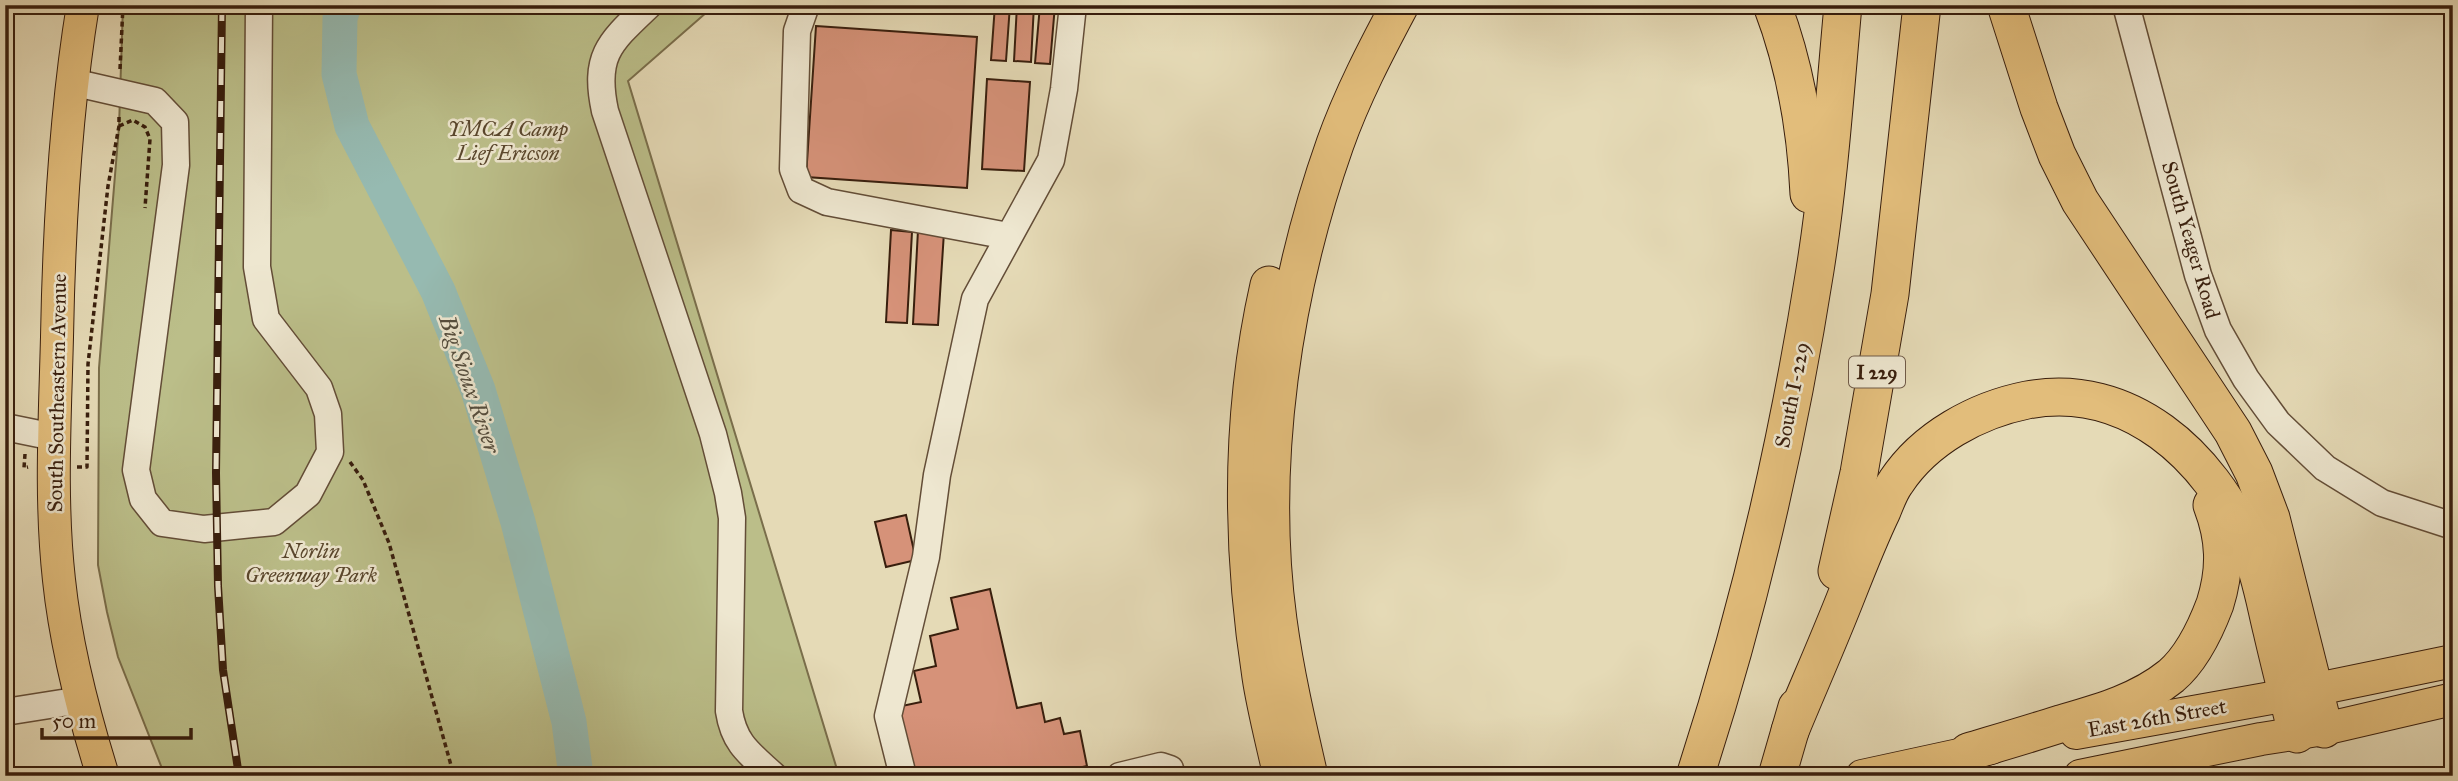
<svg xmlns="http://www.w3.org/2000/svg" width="2458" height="781" viewBox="0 0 2458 781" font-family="'IM FELL Great Primer',serif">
  <rect width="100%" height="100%" fill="#e5dab6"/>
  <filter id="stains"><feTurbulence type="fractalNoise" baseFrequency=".00286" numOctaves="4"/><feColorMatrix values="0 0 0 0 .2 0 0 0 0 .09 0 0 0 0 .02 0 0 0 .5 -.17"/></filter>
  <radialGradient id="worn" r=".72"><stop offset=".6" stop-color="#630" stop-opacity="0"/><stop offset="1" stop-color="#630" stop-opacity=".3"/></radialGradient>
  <!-- green -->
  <polygon fill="#bbbe89" stroke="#7a6e4b" stroke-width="2" points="123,5 715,5 628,81 839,776 165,776 118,657 107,612 98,565 99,368 119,127"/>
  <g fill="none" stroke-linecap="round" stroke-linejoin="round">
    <!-- river -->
    <polyline stroke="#96bab1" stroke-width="35" points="344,5 340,18 339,74 352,126 438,291 478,390 518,522 569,722 576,776"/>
  </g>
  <!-- building -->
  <g fill="#d69279" stroke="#381e0d" stroke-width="2">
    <polygon points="872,5 975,5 975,14"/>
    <polygon points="995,5 1010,5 1006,61 991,60"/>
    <polygon points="1017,5 1034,5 1031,62 1014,61"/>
    <polygon points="1040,5 1055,5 1050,64 1035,63"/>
    <polygon points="816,26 977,37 967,188 806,177"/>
    <polygon points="987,79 1030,82 1024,171 982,169"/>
    <polygon points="891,230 912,232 907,323 886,322"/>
    <polygon points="918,230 944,232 938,325 913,324"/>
    <polygon points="906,515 916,560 886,567 875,522"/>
    <polygon points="6,550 9,616 5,616 5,550"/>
    <polygon points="990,589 1017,708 1041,703 1045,722 1060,718 1064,734 1080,731 1087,766 1042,776 912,776 897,707 921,702 914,671 936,666 930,636 958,629 951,598"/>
  </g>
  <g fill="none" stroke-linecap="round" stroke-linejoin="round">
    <defs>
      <g id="minor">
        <path d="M649,5C610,42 593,55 605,111L713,434L728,493L732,518L729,711C734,744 750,754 774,776"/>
        <polyline points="806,5 797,31 793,169 801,190 827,202 1008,236"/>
        <polyline points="2126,5 2198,275 2218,330 2246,379 2278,423 2325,468 2382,503 2453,526"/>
        <polyline points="72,82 155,101 175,122 176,165 136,470 143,499 162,523 204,529 274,522 308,494 330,452 328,414 319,388 266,319 257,267 259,5"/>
        <polyline points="5,427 54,437"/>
        <polyline points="5,712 81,700"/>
        <polyline points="903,776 888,716 926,557 937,475 975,299 1051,160 1064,89 1073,5"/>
        <polyline points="1120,776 1161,766 1170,769 1172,776"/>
      </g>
      <g id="major">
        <path d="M83,5C65,115 59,226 57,337C55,418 50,499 59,580C66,647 83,712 103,776"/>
        <polyline points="2076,733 2288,695 2453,661"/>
        <polyline points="1862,776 1991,748"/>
        <polyline points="2080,776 2261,739 2324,729 2453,699"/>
      </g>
      <g id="highway">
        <path d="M1772,5C1795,65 1806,130 1809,194"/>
        <polyline points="2006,5 2039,108 2057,155 2080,201 2233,432 2254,473 2271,518 2324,729"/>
        <path d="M1269,285C1240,413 1241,547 1261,677C1266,710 1275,743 1282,776"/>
        <polyline points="1837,571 1859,473 1890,294 1922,5"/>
        <path d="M1790,731C1809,685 1829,640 1847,594C1858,566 1869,538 1882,511C1886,501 1890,490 1896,482C1925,438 1977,410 2027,400C2129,381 2210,456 2248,544C2260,572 2265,602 2272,631C2280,666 2289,700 2297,734"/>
        <path d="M1968,752C1998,743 2029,734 2060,724C2098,713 2139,702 2171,676C2191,659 2206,628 2215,604C2226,569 2225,539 2212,505"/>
        <path d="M1309,776C1297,724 1285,672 1278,620C1257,465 1283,291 1335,144C1352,96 1376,50 1400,5"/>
        <path d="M1695,776C1749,611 1788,441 1815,270C1829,182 1835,93 1843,5"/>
        <polyline points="1777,776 1797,707"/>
      </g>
    </defs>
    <!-- minor casing -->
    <use href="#minor" stroke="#634d37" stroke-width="29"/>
    <!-- major casing -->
    <use href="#major" stroke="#381e0d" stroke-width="34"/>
    <!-- highway casing -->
    <use href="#highway" stroke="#381e0d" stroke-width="39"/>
    <!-- path -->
    <g stroke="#381e0d" stroke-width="3.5" stroke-dasharray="5 3.5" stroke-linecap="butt">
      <polyline points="120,69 123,5"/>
      <polyline points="119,126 133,120 145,127 150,139 145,208"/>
      <polyline points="25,454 24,468 28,467"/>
      <polyline points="350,462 363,480 389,543 454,776"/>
      <polyline points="77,467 87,467 88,364 108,186 119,126 119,115"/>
    </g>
    <!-- minor -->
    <use href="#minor" stroke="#eee7d0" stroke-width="26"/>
    <!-- major -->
    <use href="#major" stroke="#e2bd7b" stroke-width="32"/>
    <!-- highway -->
    <use href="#highway" stroke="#e2bd7b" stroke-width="37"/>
    <defs>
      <polyline id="rail" points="222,5 216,473 218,586 223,670 239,776"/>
    </defs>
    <!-- rail casing -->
    <use href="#rail" stroke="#381e0d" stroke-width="8"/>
    <!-- rail -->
    <use href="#rail" stroke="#eee7d0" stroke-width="5" stroke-dasharray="16" stroke-linecap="butt"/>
  </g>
  <g text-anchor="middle" stroke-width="5" stroke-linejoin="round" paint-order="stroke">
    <!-- shield labels -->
    <rect fill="#eee7d0" stroke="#6f5a48" stroke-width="2" x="1849" y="356.5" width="56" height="31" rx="5"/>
    <g font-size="19" font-weight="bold" fill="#381e0d">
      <text x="1877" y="379">I 229</text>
    </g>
    <!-- park labels -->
    <g font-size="21" font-style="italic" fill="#59462c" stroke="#eee7d0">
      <text x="508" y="136">YMCA Camp<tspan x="508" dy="24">Lief Ericson</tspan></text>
      <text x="311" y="558">Norlin<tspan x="311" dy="24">Greenway Park</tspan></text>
    </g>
    <!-- street labels -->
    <g font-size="21" fill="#381e0d" stroke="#eee7d0">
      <text transform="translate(2191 240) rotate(74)" y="7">South Yeager Road</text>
      <text transform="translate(57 393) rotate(-89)" y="7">South Southeastern Avenue</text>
      <text transform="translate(1792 395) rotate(-79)" y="7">South I-229</text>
      <text transform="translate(2157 718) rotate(-10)" y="7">East 26th Street</text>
    </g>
    <!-- water labels -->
    <g font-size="23" font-style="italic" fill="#544d3e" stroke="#eee7d0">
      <text transform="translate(470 384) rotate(71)" y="8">Big Sioux River</text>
    </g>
  </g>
  <!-- margin -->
  <rect width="2458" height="781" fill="none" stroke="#e5dab6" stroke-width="28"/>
  <rect x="7" y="7" width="2444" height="767" fill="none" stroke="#381e0d" stroke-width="3.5"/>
  <rect x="14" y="14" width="2430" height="753" fill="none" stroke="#381e0d" stroke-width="2"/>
  <!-- scale -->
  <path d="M42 728v10h149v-10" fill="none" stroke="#381e0d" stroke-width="3.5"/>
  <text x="52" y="728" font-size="21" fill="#381e0d" stroke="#eee7d0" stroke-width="5" paint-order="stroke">50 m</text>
  <rect width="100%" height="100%" filter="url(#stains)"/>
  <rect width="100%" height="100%" fill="url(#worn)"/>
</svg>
